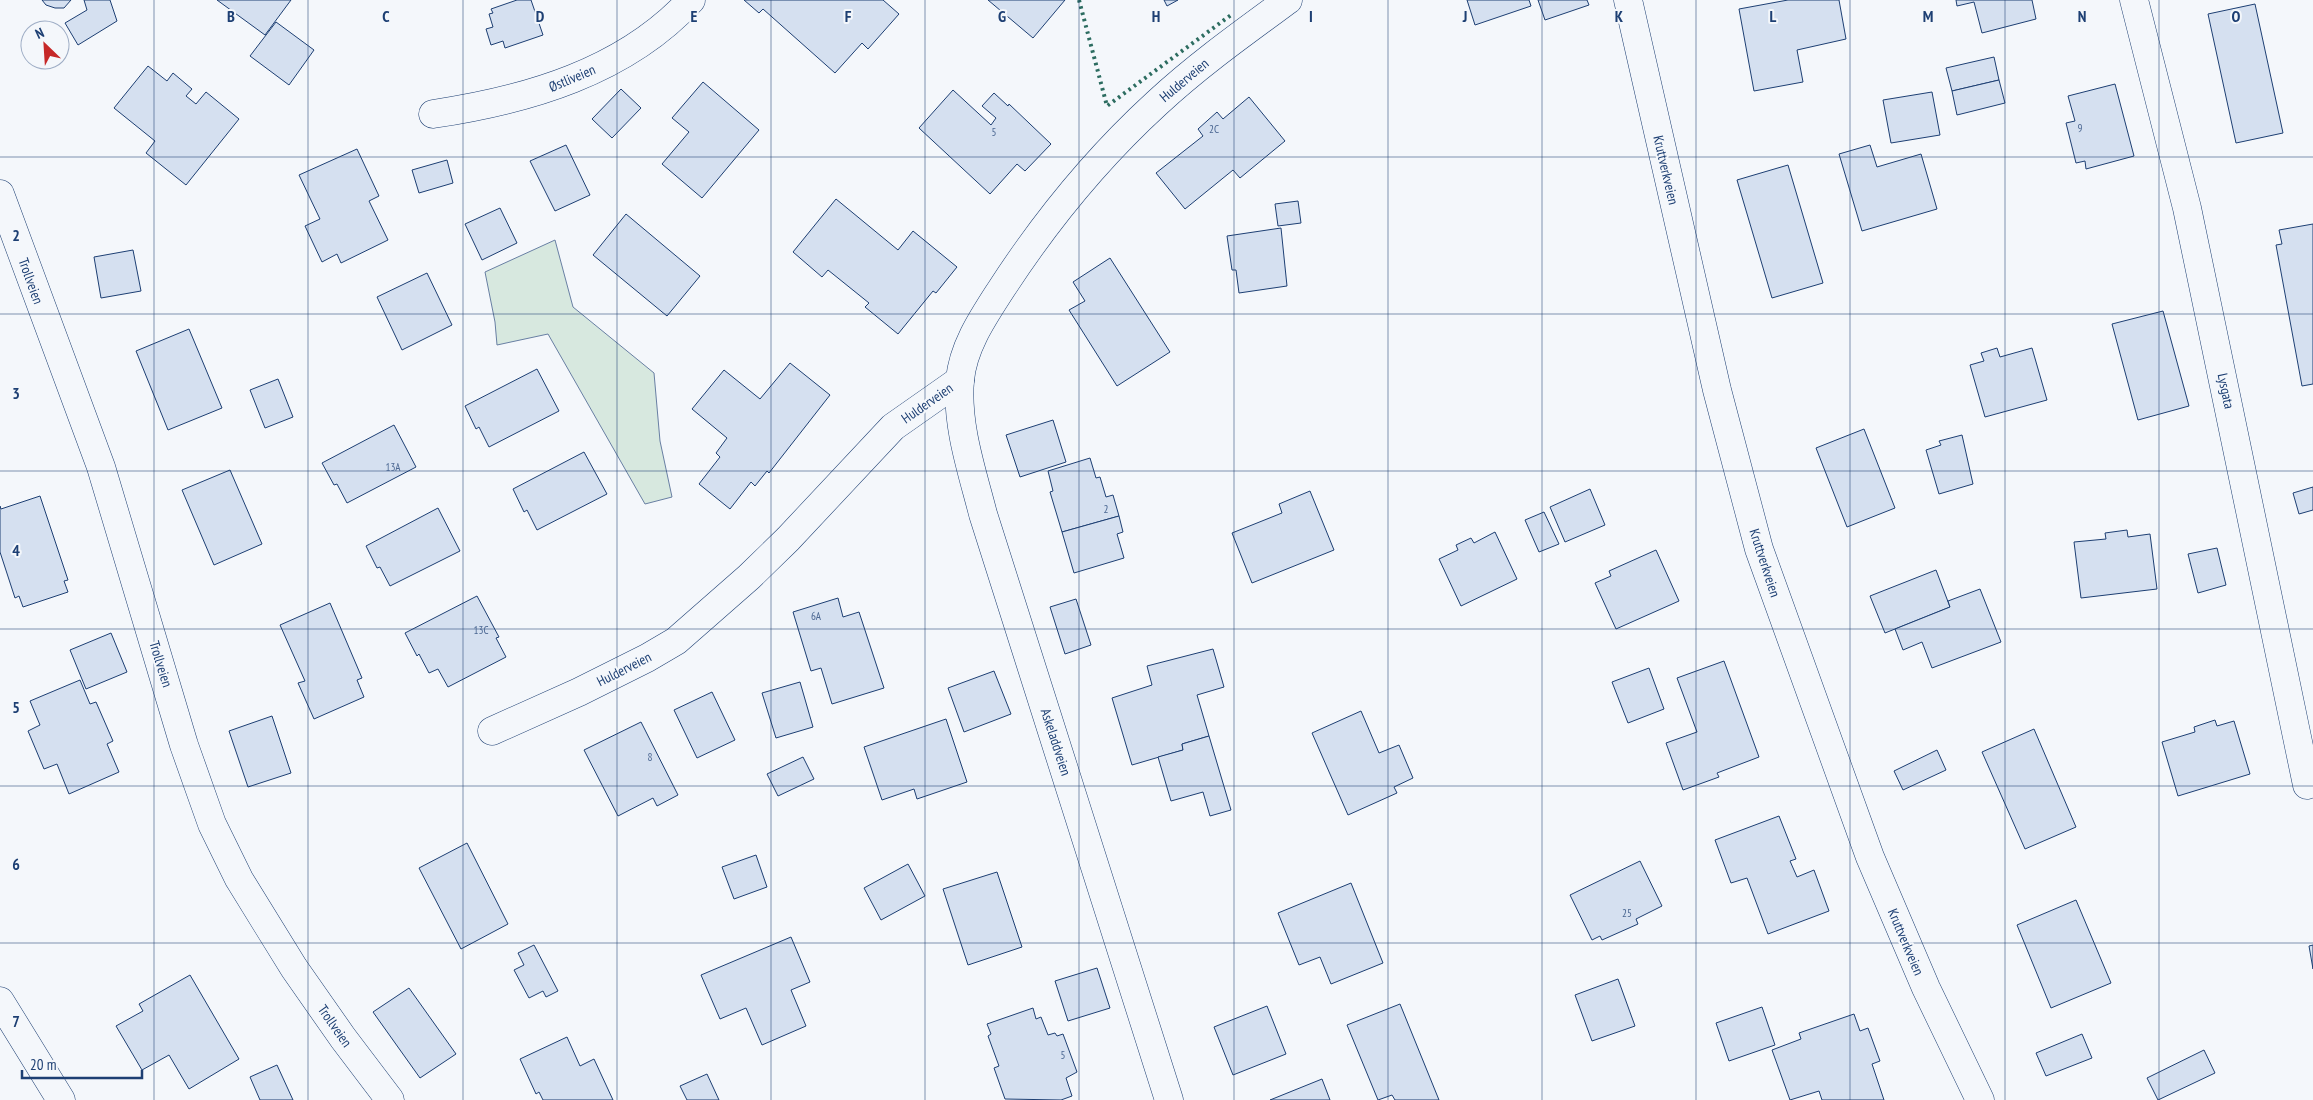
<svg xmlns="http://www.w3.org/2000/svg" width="2313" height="1100" viewBox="0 0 2313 1100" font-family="'PT Sans Narrow',sans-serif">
  <rect width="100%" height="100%" fill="#f4f7fb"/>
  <!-- green -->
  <polygon fill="#d7e8df" stroke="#687fa3" points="555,240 573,307 654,373 660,441 672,497 645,504 548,334 497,345 495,322 485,272"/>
  <!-- building -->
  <g fill="#d5e0f0" stroke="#1d3f73">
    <polygon points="42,0 71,0 64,8 55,8 46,5"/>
    <polygon points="84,0 110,0 117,21 78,45 65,23 87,10"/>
    <polygon points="217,0 291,0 265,35"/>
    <polygon points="517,0 531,0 543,35 505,48 503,41 491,45 486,29 493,27 489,14 493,13 491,9"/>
    <polygon points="744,0 883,0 899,14 868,49 862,43 835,73 763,9 759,13"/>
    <polygon points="988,0 1065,0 1033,38"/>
    <polygon points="1164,0 1178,0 1167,6"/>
    <polygon points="1467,0 1529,0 1531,6 1475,25"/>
    <polygon points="1538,0 1587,0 1589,5 1545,20"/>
    <polygon points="1788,0 1839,0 1846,39 1797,50 1803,82 1754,91 1739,9"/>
    <polygon points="1956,0 2032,0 2036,19 1982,33 1974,2 1957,6"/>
    <polygon points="2255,4 2283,133 2236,143 2208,14"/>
    <polygon points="276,22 314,50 289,85 250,56"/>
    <polygon points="1994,57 1999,80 1952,91 1946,68"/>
    <polygon points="148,66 167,81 173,73 192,89 186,96 196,104 206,92 239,119 186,185 146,153 155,141 114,108"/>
    <polygon points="1999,80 2005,103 1957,115 1952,91"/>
    <polygon points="703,82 759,130 702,198 662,164 689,132 672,118"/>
    <polygon points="2115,84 2134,156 2086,169 2085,161 2076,163 2066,123 2075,121 2068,96"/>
    <polygon points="621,89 641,108 612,138 592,119"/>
    <polygon points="953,90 991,125 996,118 982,106 994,93 1008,106 1009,104 1051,144 1025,171 1017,164 990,194 919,128"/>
    <polygon points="1932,92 1940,135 1891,143 1883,100"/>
    <polygon points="1249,97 1285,141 1240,178 1233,170 1185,209 1156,173 1203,136 1198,129 1217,112 1223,119"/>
    <polygon points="566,145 590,195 555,211 530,161"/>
    <polygon points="1870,145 1877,167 1921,154 1937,209 1862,231 1839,154"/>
    <polygon points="357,149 379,196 369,201 388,240 341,263 337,254 322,262 305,226 320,219 299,175"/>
    <polygon points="447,160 453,183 419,193 412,170"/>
    <polygon points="1788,165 1823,283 1772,298 1737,180"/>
    <polygon points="836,199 898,250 913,231 957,267 936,293 933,291 898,334 865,307 869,303 828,270 822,277 793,252"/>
    <polygon points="1298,201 1301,223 1278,226 1275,204"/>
    <polygon points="500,208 517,243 482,260 465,224"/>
    <polygon points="626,214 700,276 667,316 593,255"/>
    <polygon points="2313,224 2313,384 2302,386 2276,245 2282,244 2279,230"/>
    <polygon points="1281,228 1287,286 1239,293 1236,270 1232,270 1227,236"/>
    <polygon points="133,250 141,291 101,298 94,257"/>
    <polygon points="1110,258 1170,352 1117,386 1069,310 1085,301 1073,282"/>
    <polygon points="427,273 452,325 402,350 377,297"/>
    <polygon points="2163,311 2189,406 2138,420 2112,324"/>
    <polygon points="189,329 222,408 168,430 136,351"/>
    <polygon points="1997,348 2000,357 2032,348 2047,400 1985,417 1970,365 1984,361 1981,353"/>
    <polygon points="790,363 830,395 769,473 767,471 755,486 751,482 730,509 699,484 720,457 716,453 727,438 692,409 724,370 760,399"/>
    <polygon points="537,369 559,411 489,447 479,427 476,429 465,406"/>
    <polygon points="278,379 293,417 265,428 250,390"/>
    <polygon points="1053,420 1066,462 1020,477 1006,435"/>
    <polygon points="394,425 416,467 347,503 337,484 334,485 322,463"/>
    <polygon points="1864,429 1895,508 1847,527 1816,448"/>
    <polygon points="1962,435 1973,484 1939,494 1926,450 1941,445 1939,441"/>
    <polygon points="584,452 607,494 537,530 527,510 524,512 513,489"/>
    <polygon points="1090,458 1096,478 1100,477 1106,497 1113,495 1119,516 1062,532 1050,492 1053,491 1048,471"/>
    <polygon points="230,470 262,544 214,565 182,490"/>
    <polygon points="2313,487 2313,510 2299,514 2293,493"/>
    <polygon points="1590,489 1605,525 1565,542 1550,507"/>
    <polygon points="1310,491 1334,550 1252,583 1232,533 1282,513 1279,504"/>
    <polygon points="40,496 68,580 64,581 68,592 23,607 19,596 15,598 0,552 0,506 1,509"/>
    <polygon points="438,508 460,551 390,586 380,567 377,568 366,546"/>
    <polygon points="1544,512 1559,544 1539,552 1525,520"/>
    <polygon points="1119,516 1123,532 1117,534 1124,558 1074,573 1062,532"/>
    <polygon points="2127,530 2128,537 2150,534 2157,589 2081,598 2074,542 2106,539 2105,533"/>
    <polygon points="1495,532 1517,579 1461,606 1439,559 1458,550 1456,545 1471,538 1474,543"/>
    <polygon points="2217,548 2226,585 2198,593 2188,554"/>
    <polygon points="1656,550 1679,601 1616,629 1595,583 1611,576 1609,571"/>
    <polygon points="1936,570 1950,607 1885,633 1870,596"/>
    <polygon points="1980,589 2001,642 1932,668 1922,642 1903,650 1895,629 1950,607 1948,601"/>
    <polygon points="477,596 499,637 496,638 506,657 448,687 438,669 429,673 419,654 417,656 405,633"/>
    <polygon points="838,598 843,617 859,612 884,688 832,704 821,668 811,671 793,612"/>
    <polygon points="1076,599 1091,645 1065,654 1050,607"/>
    <polygon points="330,603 362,678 357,680 364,697 314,719 298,683 305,681 280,625"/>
    <polygon points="111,633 127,672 86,689 70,650"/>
    <polygon points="1213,649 1224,687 1197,695 1209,736 1182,744 1183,750 1132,765 1112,698 1152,685 1147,666"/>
    <polygon points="1724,661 1759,757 1717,773 1719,777 1683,790 1666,743 1697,732 1677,678"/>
    <polygon points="1649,668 1664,709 1628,723 1612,682"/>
    <polygon points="994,671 1011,714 964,732 948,688"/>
    <polygon points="80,680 90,704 96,702 113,741 107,744 119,772 69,794 57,764 44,769 28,731 40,725 30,701"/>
    <polygon points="800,682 813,727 776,738 762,693"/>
    <polygon points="712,692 735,740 697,758 674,710"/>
    <polygon points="1361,711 1379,753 1399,745 1413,778 1394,787 1397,793 1348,815 1312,733"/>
    <polygon points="272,716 291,773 248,787 229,731"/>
    <polygon points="946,719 967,782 917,799 914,789 882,800 864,747"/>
    <polygon points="2215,720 2217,726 2234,721 2250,774 2178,796 2162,742 2195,732 2194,727"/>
    <polygon points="641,722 678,795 657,806 653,798 618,816 584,750"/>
    <polygon points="2034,729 2076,827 2025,849 1982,752"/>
    <polygon points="1209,736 1231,810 1210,816 1203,792 1171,801 1158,757 1183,750 1182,744"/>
    <polygon points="1937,750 1946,770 1903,790 1894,771"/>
    <polygon points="803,757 814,779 778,796 767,774"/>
    <polygon points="1779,816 1796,859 1790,861 1797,877 1814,870 1829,911 1768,934 1747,878 1731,883 1715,840"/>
    <polygon points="467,843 508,924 461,949 419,868"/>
    <polygon points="756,855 767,887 734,899 722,867"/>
    <polygon points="1640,861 1662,906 1636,919 1638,924 1602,940 1600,936 1592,940 1570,895"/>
    <polygon points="908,864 925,896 881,920 864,888"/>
    <polygon points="997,872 1022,947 968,965 943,889"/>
    <polygon points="1351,883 1383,963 1331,984 1320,957 1299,965 1278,913"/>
    <polygon points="2076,900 2111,983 2051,1008 2017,925"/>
    <polygon points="791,937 810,982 791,990 806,1026 762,1045 746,1008 720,1019 701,975"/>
    <polygon points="534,945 558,991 546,997 543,991 529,998 514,970 524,965 518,953"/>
    <polygon points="2313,945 2313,969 2309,946"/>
    <polygon points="1097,968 1110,1008 1068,1021 1055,981"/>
    <polygon points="190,975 239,1059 189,1089 169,1055 142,1070 116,1026 143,1011 139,1004"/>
    <polygon points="1618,979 1635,1026 1592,1041 1575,995"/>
    <polygon points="409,988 456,1054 420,1078 373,1012"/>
    <polygon points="1400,1004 1439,1100 1395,1100 1392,1095 1378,1100 1347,1025"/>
    <polygon points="1267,1006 1286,1054 1233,1075 1214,1027"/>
    <polygon points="1762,1007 1775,1045 1729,1061 1716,1023"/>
    <polygon points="1033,1008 1036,1019 1041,1017 1048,1035 1055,1033 1057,1036 1063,1034 1077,1072 1066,1078 1072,1096 1061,1100 1005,1099 994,1068 999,1066 988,1036 991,1034 987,1024"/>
    <polygon points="1854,1014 1860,1031 1868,1028 1880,1061 1872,1064 1884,1100 1822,1100 1819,1091 1790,1100 1772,1050 1801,1039 1799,1033"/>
    <polygon points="2082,1034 2092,1058 2046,1076 2036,1053"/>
    <polygon points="567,1037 580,1066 594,1059 613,1100 543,1100 539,1092 536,1094 520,1059"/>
    <polygon points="2204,1050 2215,1073 2158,1100 2147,1078"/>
    <polygon points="277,1065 293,1100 260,1100 250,1077"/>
    <polygon points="707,1074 719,1100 687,1100 680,1086"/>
    <polygon points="1322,1079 1330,1100 1270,1100"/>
  </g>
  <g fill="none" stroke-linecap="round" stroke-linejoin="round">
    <defs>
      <g id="street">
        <polyline points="2134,0 2187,208 2307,785"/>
        <path d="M433,114C527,100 625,72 691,0"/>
        <polyline points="0,194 101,467 184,745 212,824 239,879 294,968 343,1038 390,1100"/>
        <polyline points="492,731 579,692 647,658 676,641 749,577 788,539 893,427 960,380"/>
        <polyline points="0,1001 61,1100"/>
        <path d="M1169,1100L983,514C972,471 956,425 960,380C963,346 984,316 1002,288C1045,222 1098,157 1157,103C1198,65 1243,33 1288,0"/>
      </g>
      <polyline id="secondary" points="1628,0 1717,390 1759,549 1870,857 1926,988 1980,1100"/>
    </defs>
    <!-- street casing -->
    <use href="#street" stroke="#1d3f73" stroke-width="29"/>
    <!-- secondary casing -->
    <use href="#secondary" stroke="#1d3f73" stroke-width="29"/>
    <!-- street -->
    <use href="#street" stroke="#f4f7fb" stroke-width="28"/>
    <!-- secondary -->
    <use href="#secondary" stroke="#f4f7fb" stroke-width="28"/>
    <!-- hedge -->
    <polyline stroke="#2c6c60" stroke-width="4" stroke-dasharray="2.5 4" stroke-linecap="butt" points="1079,0 1107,106 1231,15"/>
  </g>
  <!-- grid -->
  <path fill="none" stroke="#1d3f73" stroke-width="1" stroke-opacity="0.55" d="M154,0V1100M308,0V1100M463,0V1100M617,0V1100M771,0V1100M925,0V1100M1079,0V1100M1234,0V1100M1388,0V1100M1542,0V1100M1696,0V1100M1850,0V1100M2005,0V1100M2159,0V1100M0,157H2313M0,314H2313M0,471H2313M0,629H2313M0,786H2313M0,943H2313"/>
  <g text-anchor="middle" stroke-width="4" stroke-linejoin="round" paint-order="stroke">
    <!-- number labels -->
    <g font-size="11" fill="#4b6792">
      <text x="2080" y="132">9</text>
      <text x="1214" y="133">2C</text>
      <text x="994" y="136">5</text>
      <text x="393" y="471">13A</text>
      <text x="1106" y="513">2</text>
      <text x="816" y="620">6A</text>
      <text x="481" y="634">13C</text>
      <text x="650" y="761">8</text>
      <text x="1627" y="917">25</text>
      <text x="1063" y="1059">5</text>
    </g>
    <!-- street labels -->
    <g font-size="14" fill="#1d3f73" stroke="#f4f7fb">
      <text transform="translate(572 78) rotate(-23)" y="5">Østliveien</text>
      <text transform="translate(1184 80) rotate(-40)" y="5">Hulderveien</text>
      <text transform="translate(1666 170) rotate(77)" y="5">Kruttverkveien</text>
      <text transform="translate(31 281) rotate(70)" y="5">Trollveien</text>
      <text transform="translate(2226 391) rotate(78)" y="5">Lysgata</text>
      <text transform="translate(927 403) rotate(-35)" y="5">Hulderveien</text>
      <text transform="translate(1765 563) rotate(72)" y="5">Kruttverkveien</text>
      <text transform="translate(161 664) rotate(73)" y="5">Trollveien</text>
      <text transform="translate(624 669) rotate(-27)" y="5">Hulderveien</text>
      <text transform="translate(1056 742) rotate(72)" y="5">Askeladdveien</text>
      <text transform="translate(1906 942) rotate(67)" y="5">Kruttverkveien</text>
      <text transform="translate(335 1026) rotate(55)" y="5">Trollveien</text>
    </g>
  </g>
  <g font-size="16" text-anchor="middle" font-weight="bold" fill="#1d3f73" stroke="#f4f7fb" stroke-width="4" stroke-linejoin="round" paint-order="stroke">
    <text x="231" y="22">B</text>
    <text x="386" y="22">C</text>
    <text x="540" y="22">D</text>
    <text x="694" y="22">E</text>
    <text x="848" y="22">F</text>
    <text x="1002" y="22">G</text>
    <text x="1156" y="22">H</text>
    <text x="1311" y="22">I</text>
    <text x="1465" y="22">J</text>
    <text x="1619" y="22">K</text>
    <text x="1773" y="22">L</text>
    <text x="1928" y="22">M</text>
    <text x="2082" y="22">N</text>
    <text x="2236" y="22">O</text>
    <text x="16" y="241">2</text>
    <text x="16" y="399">3</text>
    <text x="16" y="556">4</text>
    <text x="16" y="713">5</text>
    <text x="16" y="870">6</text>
    <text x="16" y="1027">7</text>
  </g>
  <!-- north arrow -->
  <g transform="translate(45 45) rotate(335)"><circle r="24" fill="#f4f7fb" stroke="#9eadc5"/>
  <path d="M0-4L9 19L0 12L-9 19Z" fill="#c62828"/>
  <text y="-8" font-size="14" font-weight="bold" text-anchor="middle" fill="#1d3f73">N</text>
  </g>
  <!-- scale -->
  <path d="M22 1070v8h120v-8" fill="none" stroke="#1d3f73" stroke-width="2.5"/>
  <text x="30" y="1070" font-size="15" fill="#1d3f73" stroke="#f4f7fb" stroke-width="4" paint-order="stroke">20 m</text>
</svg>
